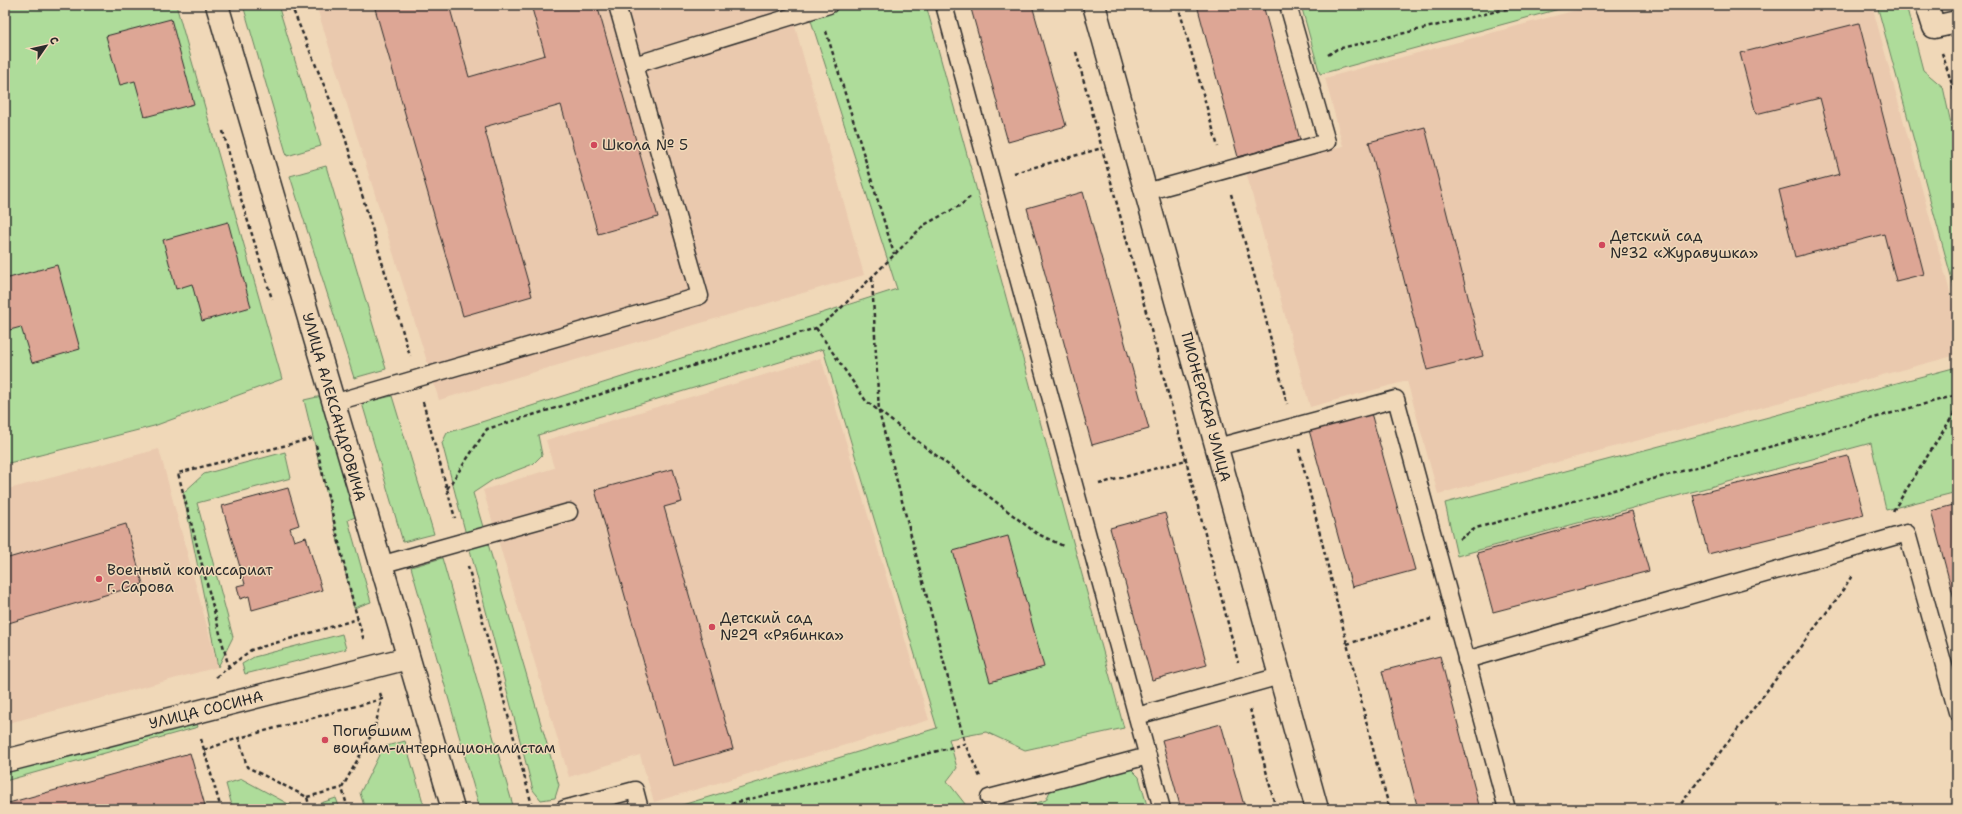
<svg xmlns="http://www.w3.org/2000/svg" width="1962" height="814" viewBox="0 0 1962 814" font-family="'Shantell Sans',sans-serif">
  <rect width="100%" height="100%" fill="#f0d8b8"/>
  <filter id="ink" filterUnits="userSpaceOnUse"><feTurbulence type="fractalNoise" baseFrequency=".025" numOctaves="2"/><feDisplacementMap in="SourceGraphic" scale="8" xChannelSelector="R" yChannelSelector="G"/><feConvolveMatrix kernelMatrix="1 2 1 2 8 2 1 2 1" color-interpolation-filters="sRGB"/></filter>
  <g filter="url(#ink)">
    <!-- built -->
    <g fill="#eac9ae">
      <polygon points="316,5 789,5 864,275 439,400"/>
      <polygon points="1595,5 1872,5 1957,318 1957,355 1438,494 1407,381 1310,407 1246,172 1343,146 1325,78"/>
      <polygon points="821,358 929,720 654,802 640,755 569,777 483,490 554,468 546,440"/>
      <polygon points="159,449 218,667 5,724 5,490"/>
    </g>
    <!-- green -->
    <g fill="#aedc9a" stroke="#6c8462">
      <polygon points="5,5 176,5 282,379 154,426 5,464"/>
      <polygon points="243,5 278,5 321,146 287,156"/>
      <polygon points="806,5 926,5 1124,728 1025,750 986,732 949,739 957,768 947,781 969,809 669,809 937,728 823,349 538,435 542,455 533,464 494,479 473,493 559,785 555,798 541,800 533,790 442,443 447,433 897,289"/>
      <polygon points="1301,5 1574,5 1320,74"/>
      <polygon points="1877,5 1906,5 1923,70 1943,87 1957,151 1957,298"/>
      <polygon points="326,166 386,369 354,378 290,176"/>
      <polygon points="1957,367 1957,492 1886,510 1871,443 1457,556 1445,503"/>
      <polygon points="326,395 360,515 348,520 371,602 354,608 304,400"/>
      <polygon points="392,396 434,534 403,542 362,403"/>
      <polygon points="285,452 291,478 197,503 233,637 218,667 183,493 204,474"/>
      <polygon points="442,558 514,809 480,809 411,567"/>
      <polygon points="342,634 346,649 245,674 242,664 254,657"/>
      <polygon points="195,718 198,727 5,781 5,770"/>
      <polygon points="405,741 425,809 365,809 360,793 383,747"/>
      <polygon points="1130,768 1139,777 1148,809 1024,809 1024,807 1046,800 1051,789"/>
      <polygon points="242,779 294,807 294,809 233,809 226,784"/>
      <polygon points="336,798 340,809 317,809 315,805"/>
    </g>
    <!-- building -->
    <g fill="#dda695" stroke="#2b2b2b">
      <polygon points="374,5 449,5 469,77 545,55 531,5 597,5 658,217 598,234 561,105 484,127 532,296 463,316"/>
      <polygon points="970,5 1032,5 1066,126 1008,142"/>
      <polygon points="1197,5 1263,5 1300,140 1238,157"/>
      <polygon points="171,19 194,104 145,117 135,81 120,85 106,36"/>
      <polygon points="1859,23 1924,274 1896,281 1884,234 1795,257 1779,190 1840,174 1820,98 1756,114 1740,53"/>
      <polygon points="1425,127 1483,356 1427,370 1369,142"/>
      <polygon points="1083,192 1149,429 1092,445 1027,208"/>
      <polygon points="228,222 251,307 202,321 192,284 176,289 163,240"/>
      <polygon points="57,265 80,349 32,363 21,327 6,331 5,279"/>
      <polygon points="1371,413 1415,570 1352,587 1309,430"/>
      <polygon points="1848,456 1864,515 1708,554 1693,495"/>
      <polygon points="673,469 682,502 664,507 733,749 673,766 595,490"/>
      <polygon points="288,488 299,525 290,528 294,541 306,537 322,590 252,610 249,596 240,599 237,586 245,584 222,506"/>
      <polygon points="1957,504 1957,610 1931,511"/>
      <polygon points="1632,511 1649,571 1493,612 1477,553"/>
      <polygon points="1165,513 1207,665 1152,680 1110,528"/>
      <polygon points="126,524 143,584 5,624 5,559"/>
      <polygon points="1008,536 1044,667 990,682 953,551"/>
      <polygon points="1440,656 1480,809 1418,809 1382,671"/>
      <polygon points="1221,724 1245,809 1181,809 1162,740"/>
      <polygon points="190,753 206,809 5,809 5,804"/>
      <polygon points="1079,806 1080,809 1068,809"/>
    </g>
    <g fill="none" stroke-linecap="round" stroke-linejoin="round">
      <defs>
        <g id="service">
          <polyline points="617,5 634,65 829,5"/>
          <polyline points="944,5 1162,809"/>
          <polyline points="1146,192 1327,142 1288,5"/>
          <polyline points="333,403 700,296 634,65"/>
          <polyline points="1217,447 1396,399 1507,809"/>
          <polyline points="380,565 569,512"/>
          <polyline points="1466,660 1907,533 1957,712"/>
          <polyline points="1137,716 1280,676"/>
          <polyline points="989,798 1148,756"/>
          <polyline points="564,809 635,790 640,809"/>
        </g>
        <g id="minor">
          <polyline points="217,5 453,809"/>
          <polyline points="1094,5 1317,809"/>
          <polyline points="1927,5 1934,27 1957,22"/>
          <polyline points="5,761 408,658"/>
        </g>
      </defs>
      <!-- service casing -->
      <use href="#service" stroke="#2b2b2b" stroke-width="19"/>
      <!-- minor casing -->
      <use href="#minor" stroke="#2b2b2b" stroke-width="25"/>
      <!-- path -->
      <g stroke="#2b2b2b" stroke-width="2.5" stroke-dasharray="4 3" stroke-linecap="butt">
        <polyline points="291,5 344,134 410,356"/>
        <polyline points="1178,5 1218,147"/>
        <polyline points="826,31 894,254"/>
        <polyline points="1076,52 1186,460 1238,662"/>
        <polyline points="1942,53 1957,100"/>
        <polyline points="1328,55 1337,49 1523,5"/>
        <polyline points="223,131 241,199 272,299"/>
        <polyline points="1014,173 1102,148"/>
        <polyline points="1231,194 1259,292 1287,404"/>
        <polyline points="872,278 879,412 965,744"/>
        <polyline points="816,328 866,401 1036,533 1065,547"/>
        <polyline points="423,402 455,518"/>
        <polyline points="316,445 353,602 364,641"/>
        <polyline points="1299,449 1377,765 1390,809"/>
        <polyline points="1099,484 1186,460"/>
        <polyline points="447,489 487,429 816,328 835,314 924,225 961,205 970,197"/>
        <polyline points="1893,511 1957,409"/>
        <polyline points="1460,539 1476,528 1957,395"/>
        <polyline points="468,566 533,809"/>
        <polyline points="1347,644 1431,619"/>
        <polyline points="229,668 178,473 314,438"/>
        <polyline points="216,677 251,650 358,619"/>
        <polyline points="380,693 382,699"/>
        <polyline points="1250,709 1276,809"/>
        <polyline points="239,738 247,767 307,797 310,809"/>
        <polyline points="201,739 221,809"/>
        <polyline points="204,750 239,738 382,699 374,730 342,788 348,809"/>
        <polyline points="307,797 342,788"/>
        <polyline points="711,809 965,744 980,777"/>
        <polyline points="1677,809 1839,596 1853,574"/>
      </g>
      <!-- service -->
      <use href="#service" stroke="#f0d8b8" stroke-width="16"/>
      <!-- minor -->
      <use href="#minor" stroke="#f0d8b8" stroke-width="22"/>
    </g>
  </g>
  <!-- markers -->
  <g fill="#d1495b" stroke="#f0d8b8" stroke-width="1.5">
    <circle cx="594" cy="145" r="4"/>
    <circle cx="1602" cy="245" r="4"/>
    <circle cx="99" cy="579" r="4"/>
    <circle cx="712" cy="627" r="4"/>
    <circle cx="325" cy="740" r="4"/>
  </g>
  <g text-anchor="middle" stroke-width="3" stroke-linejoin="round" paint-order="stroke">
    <!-- poi labels -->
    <g font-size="15" fill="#2b2b2b" stroke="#f0d8b8" text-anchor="start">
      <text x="602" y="150">Школа № 5</text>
      <text x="1610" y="241">Детский сад<tspan x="1610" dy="17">№32 «Журавушка»</tspan></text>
      <text x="107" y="575">Военный комиссариат<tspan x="107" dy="17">г. Сарова</tspan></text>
      <text x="720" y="623">Детский сад<tspan x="720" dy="17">№29 «Рябинка»</tspan></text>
      <text x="333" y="736">Погибшим<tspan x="333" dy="17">воинам-интернационалистам</tspan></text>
    </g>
    <!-- street labels -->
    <g font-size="15" fill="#2b2b2b" stroke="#f0d8b8">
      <text transform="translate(334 407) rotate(74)" y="5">УЛИЦА АЛЕКСАНДРОВИЧА</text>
      <text transform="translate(1206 407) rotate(75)" y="5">ПИОНЕРСКАЯ УЛИЦА</text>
      <text transform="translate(206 710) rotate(-14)" y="5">УЛИЦА СОСИНА</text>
    </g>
  </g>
  <!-- margin -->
  <rect width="1962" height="814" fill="none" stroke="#f0d8b8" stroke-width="20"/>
  <rect x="10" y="10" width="1942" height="794" fill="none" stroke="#2b2b2b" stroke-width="1.5" filter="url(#ink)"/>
  <!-- north arrow -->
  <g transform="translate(46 46) rotate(56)" stroke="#f0d8b8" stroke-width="3" paint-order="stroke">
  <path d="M0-3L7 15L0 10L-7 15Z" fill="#2b2b2b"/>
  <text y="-6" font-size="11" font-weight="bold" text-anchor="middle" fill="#2b2b2b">С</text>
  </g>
</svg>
